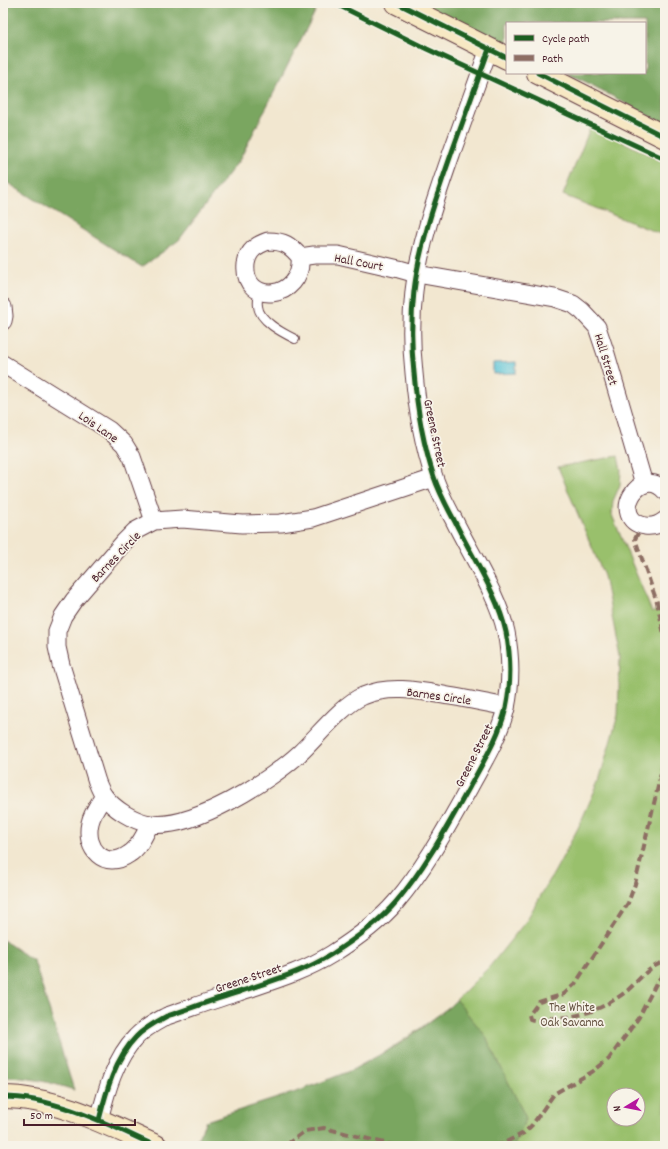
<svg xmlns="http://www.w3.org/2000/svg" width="668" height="1149" viewBox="0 0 668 1149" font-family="Dekko,sans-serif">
  <rect width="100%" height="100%" fill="#f7f3e8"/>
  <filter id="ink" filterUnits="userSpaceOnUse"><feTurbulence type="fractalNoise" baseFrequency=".025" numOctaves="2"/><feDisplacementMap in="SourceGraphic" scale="8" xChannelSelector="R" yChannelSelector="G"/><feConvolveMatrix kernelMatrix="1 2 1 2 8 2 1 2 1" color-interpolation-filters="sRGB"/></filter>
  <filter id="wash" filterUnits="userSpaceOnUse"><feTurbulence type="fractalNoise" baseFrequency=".012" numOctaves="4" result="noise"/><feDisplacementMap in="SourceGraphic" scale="16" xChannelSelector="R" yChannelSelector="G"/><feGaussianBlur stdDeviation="0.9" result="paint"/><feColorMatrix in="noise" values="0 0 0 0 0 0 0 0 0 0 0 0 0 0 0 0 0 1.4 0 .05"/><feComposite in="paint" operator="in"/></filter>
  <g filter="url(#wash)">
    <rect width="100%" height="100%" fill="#f2e7d0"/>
    <!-- green -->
    <g fill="#99c06c" stroke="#72704c" fill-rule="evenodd">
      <polygon points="591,126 665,163 665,237 663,235 563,195"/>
      <path d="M618,456L621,471L620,485L613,501L612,515L652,612L665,607V1146H194L206,1121C255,1105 307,1092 353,1070C388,1053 418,1030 449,1007L490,966L526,921L555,871L578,828L599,781L618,715L620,657L604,576L558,467ZM614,1095H638V1119H614Z"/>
    </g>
    <!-- forest -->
    <g fill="#7aa660" stroke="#626246">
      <polygon points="3,3 305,3 316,10 240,159 179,240 142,267 3,180"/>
      <polygon points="417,3 665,3 665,125 588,83 566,73 645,73 645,23 507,23 507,45"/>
      <path d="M3,940L34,961L74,1090C50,1082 28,1077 3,1077V1032L5,1006H3Z"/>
      <polygon points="456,1000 485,1035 526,1118 514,1146 194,1146 206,1121 299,1091 352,1070 403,1042 449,1007"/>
    </g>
    <!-- water -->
    <polygon fill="#5cc5d8" stroke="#537282" points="516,362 516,373 493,374 493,363"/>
  </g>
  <g filter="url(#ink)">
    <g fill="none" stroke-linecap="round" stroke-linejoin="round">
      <defs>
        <path id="lane" d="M259,290C259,295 257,301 258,306C259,321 283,333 295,339"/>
        <g id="street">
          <path d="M268,241C284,241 290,245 300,257C304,300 242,307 246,264C248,250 257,245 268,241Z"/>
          <polyline points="300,257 314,255 338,255 399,269 417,274 555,298 573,304 582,311 597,327 606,354 644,484"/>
          <polyline points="3,307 4,316 3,321"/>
          <polyline points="3,364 109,430 124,444 132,457 154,521"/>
          <path d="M434,478L313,518L294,521L281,523L242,524L182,519L154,521L135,531L124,542L74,600L63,616L57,631V647L61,665L97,782C99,787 101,792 104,796C114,809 133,821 150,824C192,830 270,781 300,753C317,737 343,704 363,696C390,684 421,691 449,696C468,699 487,703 506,707"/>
          <path d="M665,491C640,463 608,519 645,526C653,527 659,525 665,520"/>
          <path d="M104,796C99,804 92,813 90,823C84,849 105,871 129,854C139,848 145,834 150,824"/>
          <path d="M99,1120C106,1092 115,1058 136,1037C144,1028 156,1022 167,1016C191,1008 215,999 239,992C271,981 303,972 332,954C354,940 378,923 396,902C425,868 447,827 469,788C483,762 499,737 506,708C511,684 511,657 506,632C498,595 471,555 454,520C447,507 439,492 434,477C423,444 417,408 414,373C411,346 411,318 414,291C420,242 437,195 453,149C465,116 477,82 489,49"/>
        </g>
        <g id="secondary">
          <polyline points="397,3 507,58"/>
          <polyline points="538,73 665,137"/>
          <path d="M3,1097C56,1097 109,1125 156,1146"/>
        </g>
      </defs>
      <!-- lane casing -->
      <use href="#lane" stroke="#633d44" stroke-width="10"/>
      <!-- street casing -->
      <use href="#street" stroke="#633d44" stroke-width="19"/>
      <!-- secondary casing -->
      <use href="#secondary" stroke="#633d44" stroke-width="24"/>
      <!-- lane -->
      <use href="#lane" stroke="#fff" stroke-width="8"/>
      <!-- street -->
      <use href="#street" stroke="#fff" stroke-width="17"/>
      <!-- secondary -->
      <use href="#secondary" stroke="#f7e8c3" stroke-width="22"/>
      <!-- quiet -->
      <g stroke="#8d6e63" stroke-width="4" stroke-dasharray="8 4" stroke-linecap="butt">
        <polyline points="638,533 635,539 657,602 665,639"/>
        <path d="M665,750L660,778L635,884L628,903L575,984L564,994L539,1002L529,1015L530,1019C536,1022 545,1019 551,1018C581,1018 605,1008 628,990C640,979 649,966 665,962"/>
        <polyline points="288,1146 290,1142 305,1131 324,1128 397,1146"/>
        <polyline points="495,1146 502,1144 524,1133 532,1125 554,1094 592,1072 609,1059 639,1017 657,982 665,972"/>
      </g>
      <defs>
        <g id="cycleway">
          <polyline points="334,3 427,49 665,159"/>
          <polyline points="397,3 507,58"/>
          <polyline points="538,73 665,137"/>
          <path d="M3,1097C56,1097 109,1125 156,1146"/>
          <path d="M99,1120C106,1092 115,1058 136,1037C144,1028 156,1022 167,1016C191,1008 215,999 239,992C271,981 303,972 332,954C354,940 378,923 396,902C425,868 447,827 469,788C483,762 499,737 506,708C511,684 511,657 506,632C498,595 471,555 454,520C447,507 439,492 434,477C423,444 417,408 414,373C411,346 411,318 414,291C420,242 437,195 453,149C465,116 477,82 489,49"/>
        </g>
      </defs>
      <!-- cycleway casing -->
      <use href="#cycleway" stroke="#f7f3e8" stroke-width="8"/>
      <!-- cycleway -->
      <use href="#cycleway" stroke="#1b5e20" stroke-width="5"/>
    </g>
  </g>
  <g text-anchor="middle" stroke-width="3.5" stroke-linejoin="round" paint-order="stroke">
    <!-- street labels -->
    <g font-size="13" fill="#4a1f2b" stroke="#f7f3e8">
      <text transform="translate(359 261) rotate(11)" y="5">Hall Court</text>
      <text transform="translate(607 359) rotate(73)" y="5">Hall Street</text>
      <text transform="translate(99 426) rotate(35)" y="5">Lois Lane</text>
      <text transform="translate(436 433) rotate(78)" y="5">Greene Street</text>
      <text transform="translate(115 556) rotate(-46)" y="5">Barnes Circle</text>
      <text transform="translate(439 695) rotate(8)" y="5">Barnes Circle</text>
      <text transform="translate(473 755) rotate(-63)" y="5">Greene Street</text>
      <text transform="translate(248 977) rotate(-18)" y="5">Greene Street</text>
    </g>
    <!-- park labels -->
    <g font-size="13" fill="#624f3e" stroke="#f7f3e8">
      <text x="572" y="1011">The White<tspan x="572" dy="15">Oak Savanna</tspan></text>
    </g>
  </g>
  <!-- margin -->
  <rect width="668" height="1149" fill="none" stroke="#f7f3e8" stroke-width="16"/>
  <!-- legend -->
  <rect x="506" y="22" width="140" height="52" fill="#f7f3e8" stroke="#b29e9c"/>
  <rect x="514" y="35" width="20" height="6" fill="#1b5e20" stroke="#b29e9c"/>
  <text x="542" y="42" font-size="12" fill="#4a1f2b">Cycle path</text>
  <rect x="514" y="55" width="20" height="6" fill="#8d6e63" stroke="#b29e9c"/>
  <text x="542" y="62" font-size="12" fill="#4a1f2b">Path</text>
  <!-- north arrow -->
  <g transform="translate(626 1107) rotate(260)"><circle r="19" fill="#f7f3e8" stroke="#b29e9c"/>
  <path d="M0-3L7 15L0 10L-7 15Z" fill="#b5179e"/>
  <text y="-6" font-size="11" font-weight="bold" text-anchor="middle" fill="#4a1f2b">N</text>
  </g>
  <!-- scale -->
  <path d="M24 1119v6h111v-6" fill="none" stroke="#4a1f2b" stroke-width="2"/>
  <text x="30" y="1119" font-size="12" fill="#4a1f2b" stroke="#f7f3e8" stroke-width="3" paint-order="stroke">50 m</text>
</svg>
